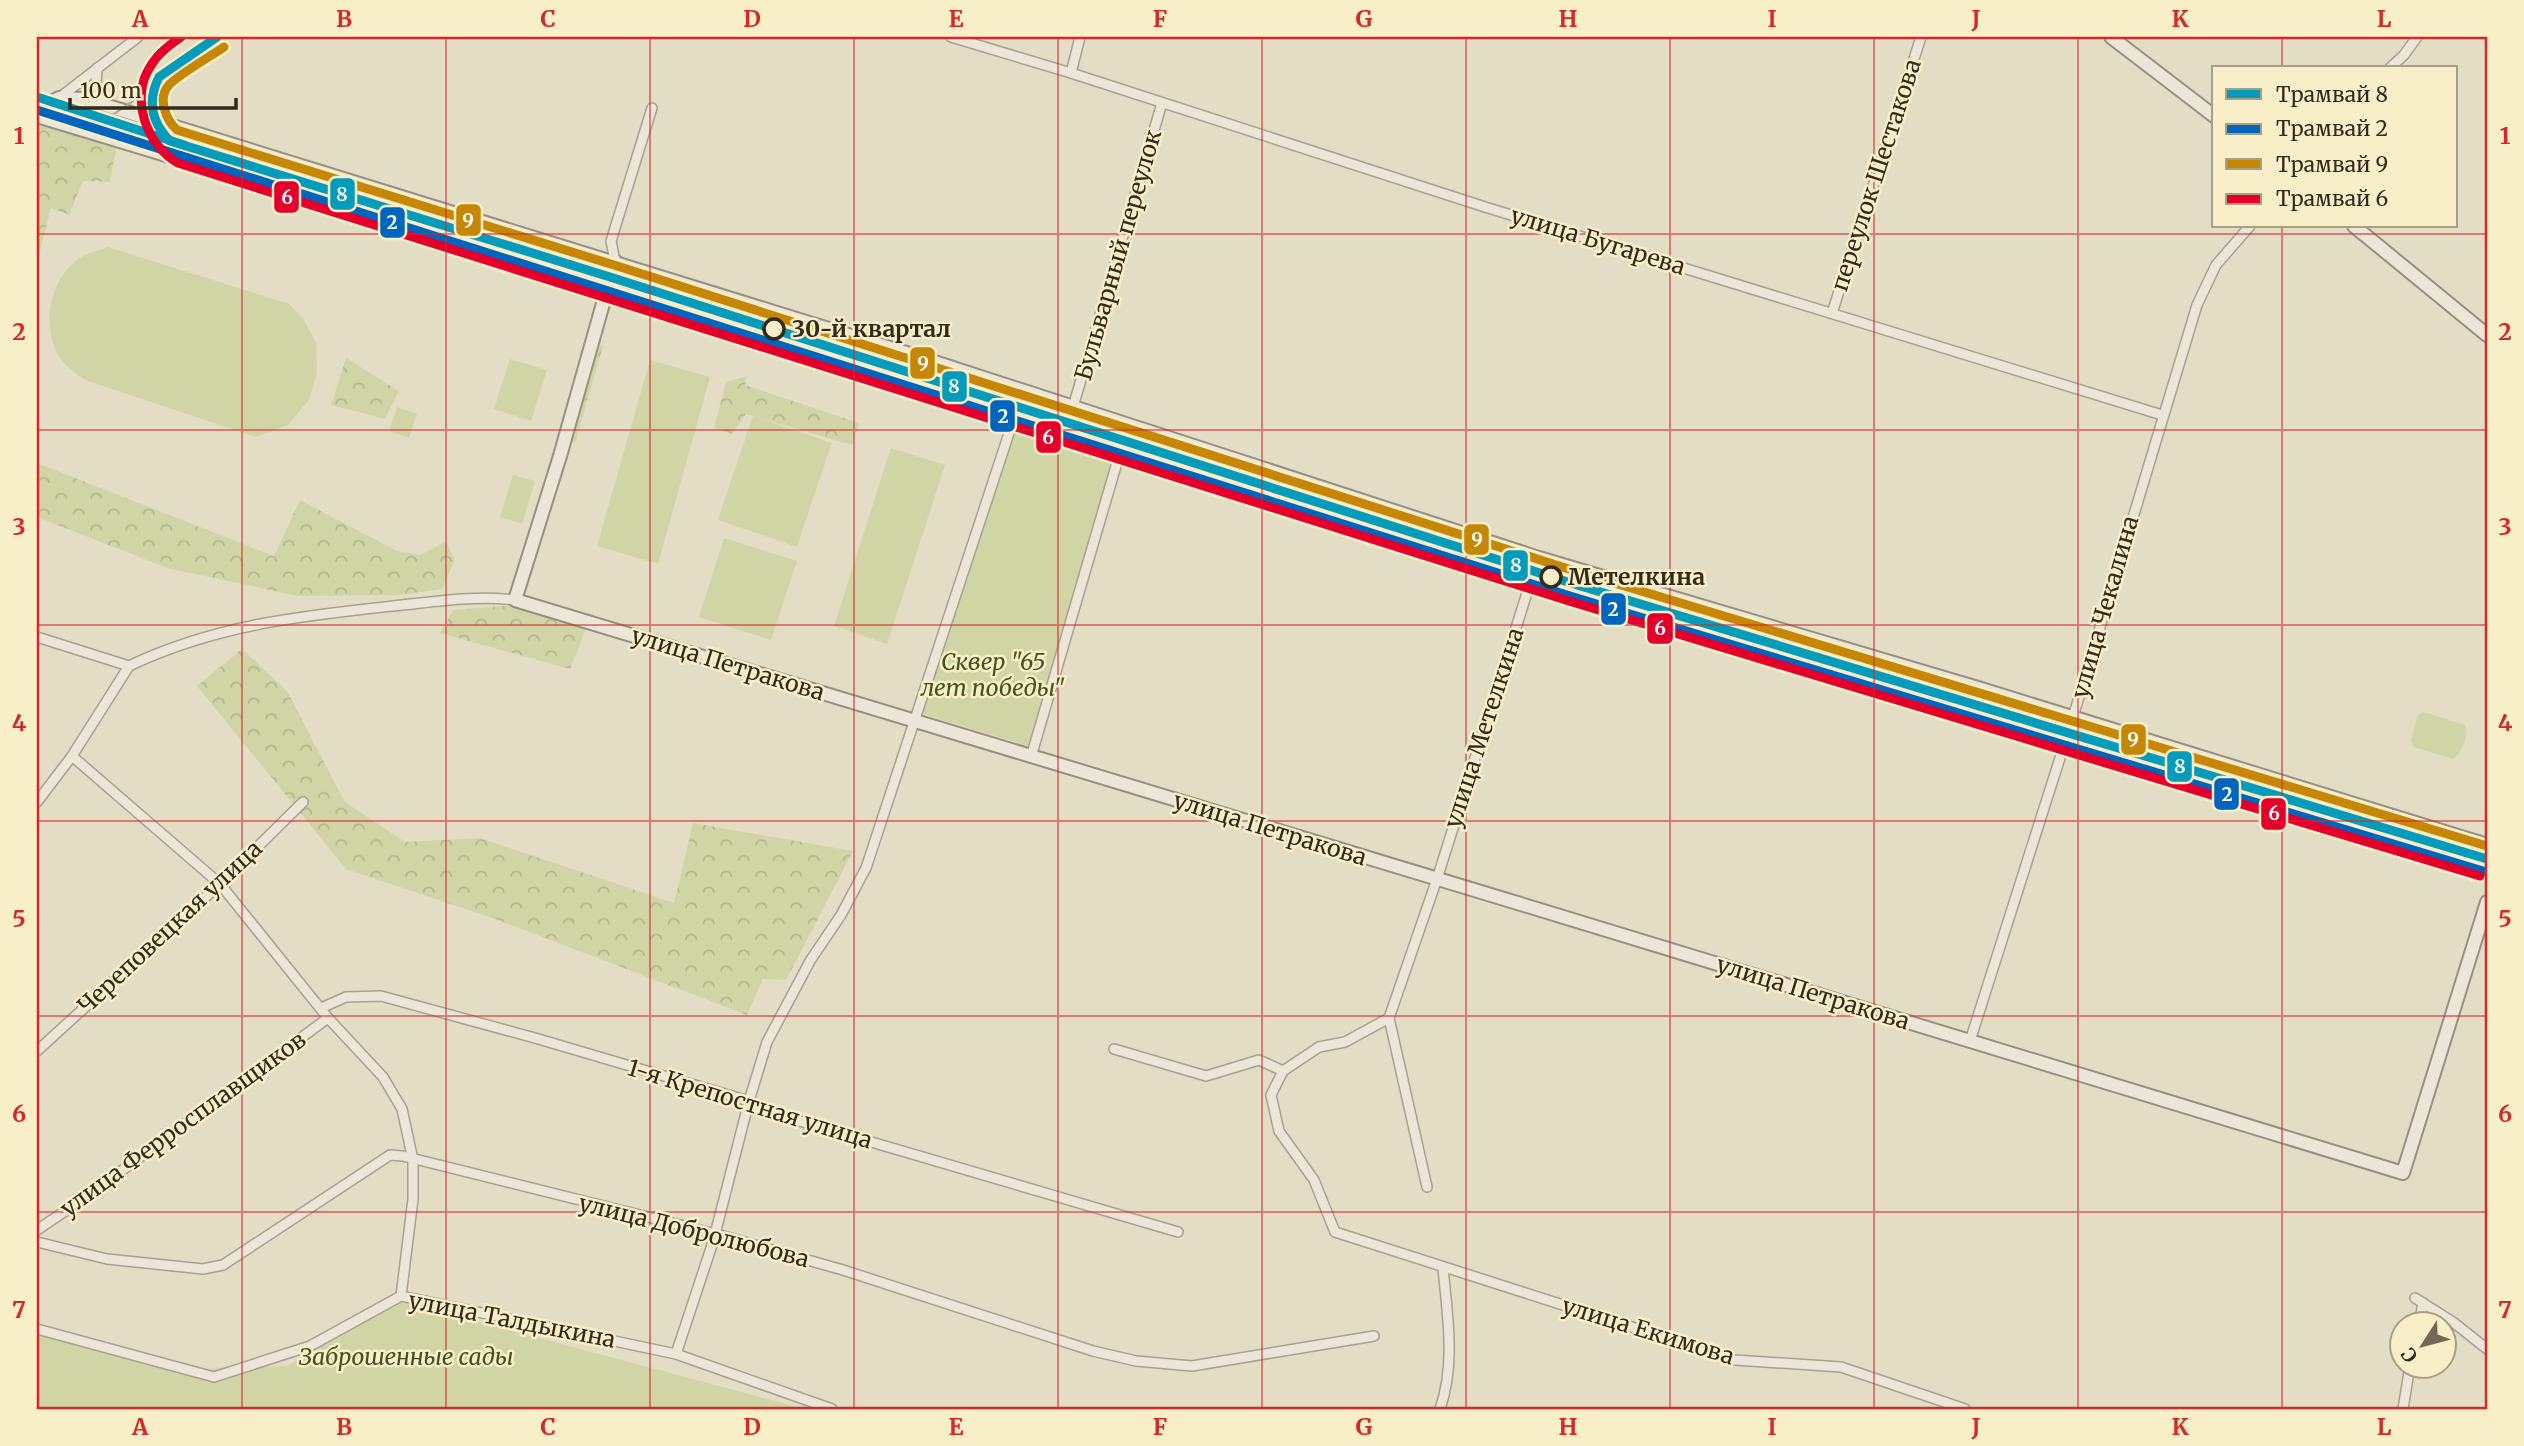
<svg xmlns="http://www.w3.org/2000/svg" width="2524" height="1446" viewBox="0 0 2524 1446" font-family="Merriweather,serif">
  <defs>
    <pattern id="forest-crowns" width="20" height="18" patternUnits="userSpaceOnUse" patternTransform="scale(1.75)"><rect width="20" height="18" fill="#d1d5a6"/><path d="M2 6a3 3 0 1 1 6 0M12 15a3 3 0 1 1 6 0" fill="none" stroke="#b4b78e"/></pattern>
  </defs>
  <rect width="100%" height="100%" fill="#e4ddc5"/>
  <!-- forest -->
  <g fill="url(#forest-crowns)">
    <polygon points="37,125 117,144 110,182 83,181 69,215 51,208 37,263"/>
    <polygon points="594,342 603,346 575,443 566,439"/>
    <polygon points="346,358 399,391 385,419 331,405"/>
    <polygon points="747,376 745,385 859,423 852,445 746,414 732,434 714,428 726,382"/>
    <polygon points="37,463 274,556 300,500 397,551 420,555 446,542 455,560 442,589 401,595 298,596 167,568 37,517"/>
    <polygon points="513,605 586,629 570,669 440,633 453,610"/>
    <polygon points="242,649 287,691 345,802 405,842 480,838 674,903 693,823 853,851 786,980 763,979 747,1015 495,919 346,869 197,686"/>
  </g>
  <!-- green -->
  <g fill="#d1d5a6">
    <path d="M108,247L289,304L304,320L316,343L317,373L309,400L288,425L256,437L85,380C78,375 69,369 64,363C39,333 48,281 78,259C85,253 99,251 108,247Z"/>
    <polygon points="510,359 547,370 531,421 494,409"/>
    <polygon points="650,360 710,377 658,564 597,546"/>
    <polygon points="397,407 417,414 409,438 389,431"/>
    <polygon points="753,416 832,443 797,547 718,520"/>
    <polygon points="1016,424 1119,457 1031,747 920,713"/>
    <polygon points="891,448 945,465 887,644 834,626"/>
    <polygon points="513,475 535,481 522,524 500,517"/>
    <polygon points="724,538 797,561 771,640 699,617"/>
    <path d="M2424,712L2465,725C2469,737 2462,752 2453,759L2414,747L2411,740L2418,715Z"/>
    <polygon points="400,1301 805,1409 37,1409 37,1331 176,1370 287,1366"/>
  </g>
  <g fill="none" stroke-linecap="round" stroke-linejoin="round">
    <defs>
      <g id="street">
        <polyline points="951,37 1071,73"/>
        <polyline points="1080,37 1071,73 1485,207 2162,415"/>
        <polyline points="97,68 96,84 100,103"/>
        <polyline points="2390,68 2404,55 2417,37"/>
        <polyline points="59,98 138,37"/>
        <polyline points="615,261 611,241 652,108"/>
        <polyline points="1832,313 1921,37"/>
        <polyline points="1073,407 1162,103"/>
        <polyline points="1532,577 1437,879 1389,1018 1345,1042 1319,1047 1283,1071 1271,1095 1279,1131 1314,1180 1335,1232 1735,1360 1841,1367 1965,1409"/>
        <polyline points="37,637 129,666"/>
        <path d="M129,666C215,625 300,616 393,606C434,602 474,595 515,600"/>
        <polyline points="72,756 220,884 328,1018 383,1077 402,1109 413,1160 413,1199 401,1296"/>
        <polyline points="1031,757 1128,425"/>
        <polyline points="37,802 72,756 129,666"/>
        <polyline points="321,1008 346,997 381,996 535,1038 749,1101 759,1109 1178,1232"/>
        <polyline points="1389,1018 1427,1187"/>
        <polyline points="1970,1041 2073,717 2197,305 2216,265 2250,226"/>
        <polyline points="1114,1049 1206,1076 1259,1060 1283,1071"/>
        <polyline points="37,1051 220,884 303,802"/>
        <polyline points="37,1230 86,1197 328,1018"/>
        <polyline points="37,1242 107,1259 203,1269 223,1265 390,1155 403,1156 716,1234 843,1270 1093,1351 1136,1361 1192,1366 1374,1336"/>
        <polyline points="2415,1298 2453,1322 2487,1349"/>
        <polyline points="2419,1324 2423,1303"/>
        <polyline points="37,1329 214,1377 310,1346 401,1296 676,1354 832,1409"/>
        <polyline points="676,1354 713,1242 749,1101 767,1042 810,961 841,915 866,868 1015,415"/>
        <path d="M1440,1409C1456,1363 1447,1314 1443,1267"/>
        <polyline points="2403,1409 2410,1366"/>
      </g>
      <g id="secondary">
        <polyline points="2111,37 2214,116"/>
        <polyline points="37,110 59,98 85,99 916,356 1539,558 1978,688 2487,845"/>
        <polyline points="37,116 762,335 1877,686 2487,871"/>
        <polyline points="2354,226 2487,335"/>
        <path d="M615,261L560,456L515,600C1145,790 1774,980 2403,1173L2487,902"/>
      </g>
    </defs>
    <!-- street casing -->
    <use href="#street" stroke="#a8a090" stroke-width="12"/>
    <!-- secondary casing -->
    <use href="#secondary" stroke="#979080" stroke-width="16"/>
    <!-- street -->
    <use href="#street" stroke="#ebe6d8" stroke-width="9"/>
    <!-- secondary -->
    <use href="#secondary" stroke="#ebe6d8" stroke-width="12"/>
    <!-- tram -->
    <polyline stroke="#a9a599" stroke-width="2" points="100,118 114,114 177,71"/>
    <defs>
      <g id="tram-1">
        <path d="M217,37L159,77C147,101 151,122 170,141L610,277L1574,584L2487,859"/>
        <polyline points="37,97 184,145"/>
      </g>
      <polyline id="tram-2" points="37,110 1570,596 2483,871"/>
      <path id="tram-3" d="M224,47C211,56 178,75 169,85C157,98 166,120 177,130L614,265L1578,572L2487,846"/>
      <path id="tram-4" d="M181,37C169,45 157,54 150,67C130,98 146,145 178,163L1569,601L2480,876"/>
    </defs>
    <!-- tram-1 casing -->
    <use href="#tram-1" stroke="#f8eec8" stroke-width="14"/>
    <!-- tram-2 casing -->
    <use href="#tram-2" stroke="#f8eec8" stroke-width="14"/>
    <!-- tram-3 casing -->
    <use href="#tram-3" stroke="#f8eec8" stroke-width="14"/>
    <!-- tram-4 casing -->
    <use href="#tram-4" stroke="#f8eec8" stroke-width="14"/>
    <!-- tram-1 -->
    <use href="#tram-1" stroke="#059cbc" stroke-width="9"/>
    <!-- tram-2 -->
    <use href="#tram-2" stroke="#0065bd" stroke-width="9"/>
    <!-- tram-3 -->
    <use href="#tram-3" stroke="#c68706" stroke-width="9"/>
    <!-- tram-4 -->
    <use href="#tram-4" stroke="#e4002b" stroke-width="9"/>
  </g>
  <!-- grid -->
  <path fill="none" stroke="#d62828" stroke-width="2" stroke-opacity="0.55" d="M242,37V1409M446,37V1409M650,37V1409M854,37V1409M1058,37V1409M1262,37V1409M1466,37V1409M1670,37V1409M1874,37V1409M2078,37V1409M2282,37V68M2282,226V1409M37,234H2487M37,430H2487M37,625H2487M37,821H2487M37,1016H2487M37,1212H2487"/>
  <!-- markers -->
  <g fill="#f8eec8" stroke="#352919" stroke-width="3.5">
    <circle cx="774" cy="329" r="10"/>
    <circle cx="1551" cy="577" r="10"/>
  </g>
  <g text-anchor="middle" stroke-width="5" stroke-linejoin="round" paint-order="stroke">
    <!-- street labels -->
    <g font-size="23" fill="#352919" stroke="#f8eec8">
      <text transform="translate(1876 175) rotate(-72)" y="8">переулок Шестакова</text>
      <text transform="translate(1598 241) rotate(17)" y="8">улица Бугарева</text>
      <text transform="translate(1118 255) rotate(-74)" y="8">Бульварный переулок</text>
      <text transform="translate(2105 607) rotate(-74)" y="8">улица Чекалина</text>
      <text transform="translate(728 664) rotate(17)" y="8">улица Петракова</text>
      <text transform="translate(1484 728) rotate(-72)" y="8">улица Метелкина</text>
      <text transform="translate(1270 829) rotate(17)" y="8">улица Петракова</text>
      <text transform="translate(170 927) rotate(-43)" y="8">Череповецкая улица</text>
      <text transform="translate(1813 993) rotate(17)" y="8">улица Петракова</text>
      <text transform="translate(750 1104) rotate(17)" y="8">1-я Крепостная улица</text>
      <text transform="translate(183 1124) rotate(-36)" y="8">улица Ферросплавщиков</text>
      <text transform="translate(694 1231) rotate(14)" y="8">улица Добролюбова</text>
      <text transform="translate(512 1320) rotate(11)" y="8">улица Талдыкина</text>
      <text transform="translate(1648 1331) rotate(17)" y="8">улица Екимова</text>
    </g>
    <!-- stop labels -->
    <g font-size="23" font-weight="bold" fill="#352919" stroke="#f8eec8" text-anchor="start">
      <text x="792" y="337">30-й квартал</text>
      <text x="1568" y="585">Метелкина</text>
    </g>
    <!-- park labels -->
    <g font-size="23" font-style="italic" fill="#41531e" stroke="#f8eec8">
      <text x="993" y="670">Сквер "65<tspan x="993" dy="26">лет победы"</tspan></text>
      <text x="406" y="1365">Заброшенные сады</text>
    </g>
  </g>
  <g stroke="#f8eec8" stroke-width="2.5">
    <rect x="329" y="177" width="27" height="34" rx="7" fill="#059cbc"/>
    <rect x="273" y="180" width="27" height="34" rx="7" fill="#e4002b"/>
    <rect x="455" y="203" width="27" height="34" rx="7" fill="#c68706"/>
    <rect x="379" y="206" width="27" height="33" rx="7" fill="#0065bd"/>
    <rect x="909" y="346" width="27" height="34" rx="7" fill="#c68706"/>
    <rect x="941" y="370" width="27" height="33" rx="7" fill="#059cbc"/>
    <rect x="989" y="399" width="27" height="34" rx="7" fill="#0065bd"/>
    <rect x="1035" y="420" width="27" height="34" rx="7" fill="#e4002b"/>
    <rect x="1463" y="523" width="27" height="33" rx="7" fill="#c68706"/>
    <rect x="1502" y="549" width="27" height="33" rx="7" fill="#059cbc"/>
    <rect x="1600" y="592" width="27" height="34" rx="7" fill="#0065bd"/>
    <rect x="1646" y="612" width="28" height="33" rx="7" fill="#e4002b"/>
    <rect x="2120" y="723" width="27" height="33" rx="7" fill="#c68706"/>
    <rect x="2166" y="750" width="27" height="33" rx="7" fill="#059cbc"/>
    <rect x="2213" y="777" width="27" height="34" rx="7" fill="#0065bd"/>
    <rect x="2260" y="797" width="27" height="34" rx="7" fill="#e4002b"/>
  </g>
  <g font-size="19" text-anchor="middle" font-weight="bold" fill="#fff">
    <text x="342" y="201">8</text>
    <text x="287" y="204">6</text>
    <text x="468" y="227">9</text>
    <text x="392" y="229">2</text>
    <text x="923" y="370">9</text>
    <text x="954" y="393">8</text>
    <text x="1003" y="423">2</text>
    <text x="1048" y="444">6</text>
    <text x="1477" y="546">9</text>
    <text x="1516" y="572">8</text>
    <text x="1613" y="616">2</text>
    <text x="1660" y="635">6</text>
    <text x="2133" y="746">9</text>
    <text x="2180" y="773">8</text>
    <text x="2227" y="801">2</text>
    <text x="2274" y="820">6</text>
  </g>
  <!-- border -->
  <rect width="2524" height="1446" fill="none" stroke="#f8eec8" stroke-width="77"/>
  <!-- legend -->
  <rect x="2212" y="66" width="245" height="161" fill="#f8eec8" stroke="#aa9f82" stroke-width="2"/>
  <rect x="2226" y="89" width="35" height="10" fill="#059cbc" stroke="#aa9f82" stroke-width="2"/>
  <text x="2276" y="102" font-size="21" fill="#352919">Трамвай 8</text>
  <rect x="2226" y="124" width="35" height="10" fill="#0065bd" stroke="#aa9f82" stroke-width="2"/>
  <text x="2276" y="136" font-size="21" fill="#352919">Трамвай 2</text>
  <rect x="2226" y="159" width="35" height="10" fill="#c68706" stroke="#aa9f82" stroke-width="2"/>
  <text x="2276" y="172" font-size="21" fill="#352919">Трамвай 9</text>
  <rect x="2226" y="194" width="35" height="10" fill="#e4002b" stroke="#aa9f82" stroke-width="2"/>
  <text x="2276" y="206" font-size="21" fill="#352919">Трамвай 6</text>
  <!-- north arrow -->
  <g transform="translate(2423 1345) rotate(234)"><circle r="33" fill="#f8eec8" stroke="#aa9f82" stroke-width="2"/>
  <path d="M0-5L12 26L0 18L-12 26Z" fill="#726855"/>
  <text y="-10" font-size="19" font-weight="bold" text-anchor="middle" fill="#352919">С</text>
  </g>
  <!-- scale -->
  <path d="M70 98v10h166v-10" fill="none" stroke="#352919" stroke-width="3.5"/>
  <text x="80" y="98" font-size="21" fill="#352919" stroke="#f8eec8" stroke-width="5" paint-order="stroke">100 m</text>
  <rect x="38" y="38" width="2448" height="1370" fill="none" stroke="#d62828" stroke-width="2.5"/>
  <g font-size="23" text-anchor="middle" font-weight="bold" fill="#d62828">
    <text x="140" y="27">A</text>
    <text x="344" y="27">B</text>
    <text x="548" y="27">C</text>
    <text x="752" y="27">D</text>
    <text x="956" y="27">E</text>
    <text x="1160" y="27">F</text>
    <text x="1364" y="27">G</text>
    <text x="1568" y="27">H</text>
    <text x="1772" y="27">I</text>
    <text x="1976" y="27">J</text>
    <text x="2180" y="27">K</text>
    <text x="2384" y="27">L</text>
    <text x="19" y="144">1</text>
    <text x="2505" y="144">1</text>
    <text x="19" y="340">2</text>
    <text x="2505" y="340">2</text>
    <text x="19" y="535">3</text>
    <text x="2505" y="535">3</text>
    <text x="19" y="731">4</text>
    <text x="2505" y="731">4</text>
    <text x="19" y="927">5</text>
    <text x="2505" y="927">5</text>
    <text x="19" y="1122">6</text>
    <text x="2505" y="1122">6</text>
    <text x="19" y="1318">7</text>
    <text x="2505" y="1318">7</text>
    <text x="140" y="1435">A</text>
    <text x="344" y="1435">B</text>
    <text x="548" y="1435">C</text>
    <text x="752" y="1435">D</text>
    <text x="956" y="1435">E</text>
    <text x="1160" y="1435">F</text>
    <text x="1364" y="1435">G</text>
    <text x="1568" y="1435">H</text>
    <text x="1772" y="1435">I</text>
    <text x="1976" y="1435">J</text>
    <text x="2180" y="1435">K</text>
    <text x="2384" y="1435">L</text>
  </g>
</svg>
